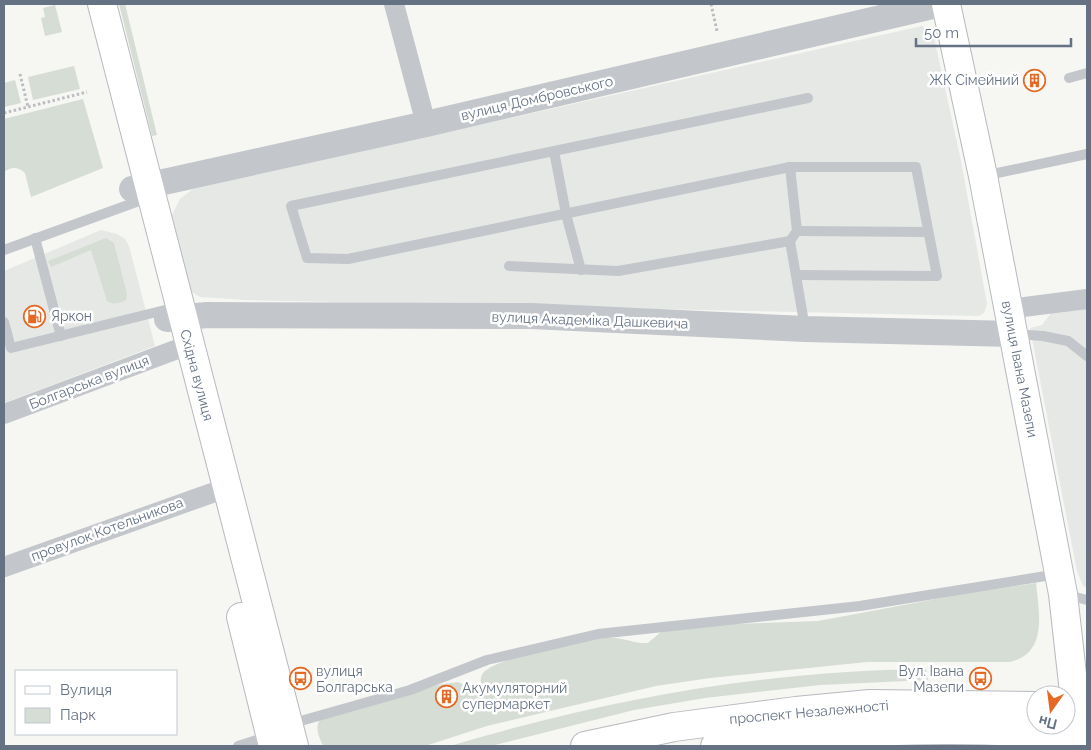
<svg xmlns="http://www.w3.org/2000/svg" width="1091" height="750" viewBox="0 0 1091 750" font-family="Raleway,sans-serif">
  <rect width="100%" height="100%" fill="#f6f6f3"/>
  <!-- built -->
  <g fill="#e6e8e6">
    <polygon points="922,26 930,29 933,33 961,161 987,304 984,313 979,316 246,300 200,297 190,291 172,215 180,199 193,189"/>
    <polygon points="101,230 117,234 125,239 129,246 155,346 4,403 4,271"/>
    <polygon points="1087,308 1087,588 1083,586 1077,571 1030,328 1042,325 1051,313"/>
  </g>
  <!-- green -->
  <g fill="#d6ddd4">
    <polygon points="119,4 125,4 157,135 152,136"/>
    <polygon points="55,5 62,32 45,36 41,18 45,17 43,8"/>
    <polygon points="74,66 80,89 33,100 28,77"/>
    <polygon points="15,80 21,103 4,107 4,83"/>
    <path d="M83,99L103,168L31,197L25,173C18,167 12,166 4,172V119Z"/>
    <path d="M106,238L114,243L127,294L126,300C119,304 113,305 107,301L91,250L51,267L48,261Z"/>
    <path d="M1036,583C1039,613 1048,653 1010,662H867L710,678L656,686L567,707L487,726L425,746H323C320,738 314,728 320,720L438,685L458,682L465,685L469,696L483,694C482,686 478,678 484,672C498,657 588,638 610,638C623,637 635,644 648,643L663,630L674,626L818,621L968,593Z"/>
    <path d="M926,669L928,680L820,685L705,698L634,710L491,746H450C607,699 762,671 926,669Z"/>
  </g>
  <g fill="none" stroke-linecap="round" stroke-linejoin="round">
    <defs>
      <g id="secondary">
        <polyline points="102,4 294,746"/>
        <polyline points="946,4 983,176 1063,594 1076,710"/>
        <polyline points="241,617 273,746"/>
      </g>
      <g id="primary">
        <polyline points="1066,709 1087,711"/>
        <polyline points="585,746 674,727 796,711 870,704 1036,706"/>
        <path d="M715,746C838,730 964,724 1087,737"/>
      </g>
    </defs>
    <!-- secondary casing -->
    <use href="#secondary" stroke="#b6b9bf" stroke-width="30"/>
    <!-- primary casing -->
    <use href="#primary" stroke="#b6b9be" stroke-width="30"/>
    <!-- path -->
    <g stroke="#bbbdc0" stroke-width="3" stroke-dasharray="2.5 2.5" stroke-linecap="butt">
      <polyline points="711,4 717,31"/>
      <polyline points="20,74 28,107"/>
      <polyline points="4,113 87,92"/>
    </g>
    <!-- service -->
    <g stroke="#c3c6ca" stroke-width="10">
      <polyline points="1069,78 1087,73"/>
      <polyline points="554,151 566,214 581,270"/>
      <polyline points="790,167 348,259 307,258 291,206 808,98"/>
      <polyline points="983,176 1087,154"/>
      <polyline points="797,231 928,232"/>
      <polyline points="35,238 61,336"/>
      <polyline points="790,241 797,231 790,167 916,167 937,276 796,275"/>
      <polyline points="4,250 150,197"/>
      <polyline points="509,266 618,271 790,241 805,328"/>
      <polyline points="4,322 11,348 165,310"/>
      <polyline points="1014,334 1043,336 1068,341 1087,356"/>
      <polyline points="1064,594 1087,600"/>
      <polyline points="290,724 410,690 487,660 598,634 860,606 1058,574"/>
      <polyline points="238,746 269,736"/>
    </g>
    <!-- minor -->
    <g stroke="#c3c6ca" stroke-width="20">
      <polyline points="394,4 426,124"/>
      <polyline points="1008,309 1087,299"/>
      <polyline points="4,414 175,350"/>
      <polyline points="4,567 212,493"/>
    </g>
    <!-- tertiary -->
    <g stroke="#c3c6ca" stroke-width="26">
      <polyline points="132,189 426,124 941,4"/>
      <polyline points="167,319 207,315 531,316 805,329 1013,334"/>
    </g>
    <!-- secondary -->
    <use href="#secondary" stroke="#fff" stroke-width="28"/>
    <!-- primary -->
    <use href="#primary" stroke="#fff" stroke-width="28"/>
  </g>
  <!-- icons -->
  <defs>
    <symbol id="building-ring" viewBox="-11 -11 22 22"><circle r="9.5" fill="#fff" stroke="#e56924" stroke-width="1.5"/><path d="M-4-6H4V6H1V3H-1V6H-4ZM-2.5-4.3h1.7v1.8h-1.7ZM.8-4.3h1.7v1.8H.8ZM-2.5-1h1.7V.8h-1.7ZM.8-1h1.7V.8H.8Z" fill="#e56924"/></symbol>
    <symbol id="fuel-ring" viewBox="-11 -11 22 22"><circle r="9.5" fill="#fff" stroke="#e56924" stroke-width="1.5"/><path d="M-5.5-6h7V0h2V4h1.3V-2.5L3-4.5l.8-.8L6-3V5H2.5V1h-1V6h-7ZM-4.2-4.7v3.2H.2V-4.7Z" fill="#e56924"/></symbol>
    <symbol id="bus-ring" viewBox="-11 -11 22 22"><circle r="9.5" fill="#fff" stroke="#e56924" stroke-width="1.5"/><path d="M-5-6H5V4H4V6H2V4H-2V6H-4V4H-5ZM-3.5-4V0h7V-4ZM-3.5 1.2v1.5H-2V1.2ZM2 1.2v1.5H3.5V1.2Z" fill="#e56924"/></symbol>
  </defs>
  <g fill-rule="evenodd">
    <use href="#building-ring" x="1022" y="68" width="25" height="25"/>
    <use href="#fuel-ring" x="22" y="304" width="25" height="25"/>
    <use href="#bus-ring" x="288" y="666" width="25" height="25"/>
    <use href="#bus-ring" x="968" y="666" width="25" height="25"/>
    <use href="#building-ring" x="434" y="684" width="25" height="25"/>
  </g>
  <g text-anchor="middle" stroke-width="5" stroke-linejoin="round" paint-order="stroke">
    <!-- poi labels -->
    <g font-size="14" fill="#657284" stroke="#fff" text-anchor="start">
      <text x="1019" y="85" text-anchor="end">ЖК Сімейний</text>
      <text x="51" y="321">Яркон</text>
      <text x="316" y="676">вулиця<tspan x="316" dy="16">Болгарська</tspan></text>
      <text x="964" y="676" text-anchor="end">Вул. Івана<tspan x="964" dy="16">Мазепи</tspan></text>
      <text x="462" y="693">Акумуляторний<tspan x="462" dy="16">супермаркет</tspan></text>
    </g>
    <!-- street labels -->
    <g font-size="14" fill="#657284" stroke="#fff">
      <text transform="translate(537 98) rotate(-13)" y="5">вулиця Домбровського</text>
      <text transform="translate(590 320) rotate(2)" y="5">вулиця Академіка Дашкевича</text>
      <text transform="translate(1020 369) rotate(79)" y="5">вулиця Івана Мазепи</text>
      <text transform="translate(197 375) rotate(75)" y="5">Східна вулиця</text>
      <text transform="translate(89 382) rotate(-21)" y="5">Болгарська вулиця</text>
      <text transform="translate(107 529) rotate(-20)" y="5">провулок Котельникова</text>
      <text transform="translate(809 712) rotate(-5)" y="5">проспект Незалежності</text>
    </g>
  </g>
  <!-- border -->
  <rect width="1091" height="750" fill="none" stroke="#657284" stroke-width="10"/>
  <!-- legend -->
  <rect x="15" y="670" width="162" height="65" fill="#ffffff" stroke="#c1c7ce"/>
  <rect x="25" y="686" width="25" height="8" fill="#ffffff" stroke="#c1c7ce"/>
  <text x="60" y="695" font-size="15" fill="#657284">Вулиця</text>
  <rect x="25" y="708" width="25" height="15" fill="#d6ddd4" stroke="#c1c7ce"/>
  <text x="60" y="720" font-size="15" fill="#657284">Парк</text>
  <!-- north arrow -->
  <g transform="translate(1051 710) rotate(194)"><circle r="24" fill="#ffffff" stroke="#c1c7ce"/>
  <path d="M0-4L9 19L0 12L-9 19Z" fill="#e56924"/>
  <text y="-8" font-size="14" font-weight="bold" text-anchor="middle" fill="#657284">Пн</text>
  </g>
  <!-- scale -->
  <path d="M916 38v8h155v-8" fill="none" stroke="#657284" stroke-width="2.5"/>
  <text x="924" y="38" font-size="15" fill="#657284" stroke="#ffffff" stroke-width="4" paint-order="stroke">50 m</text>
</svg>
